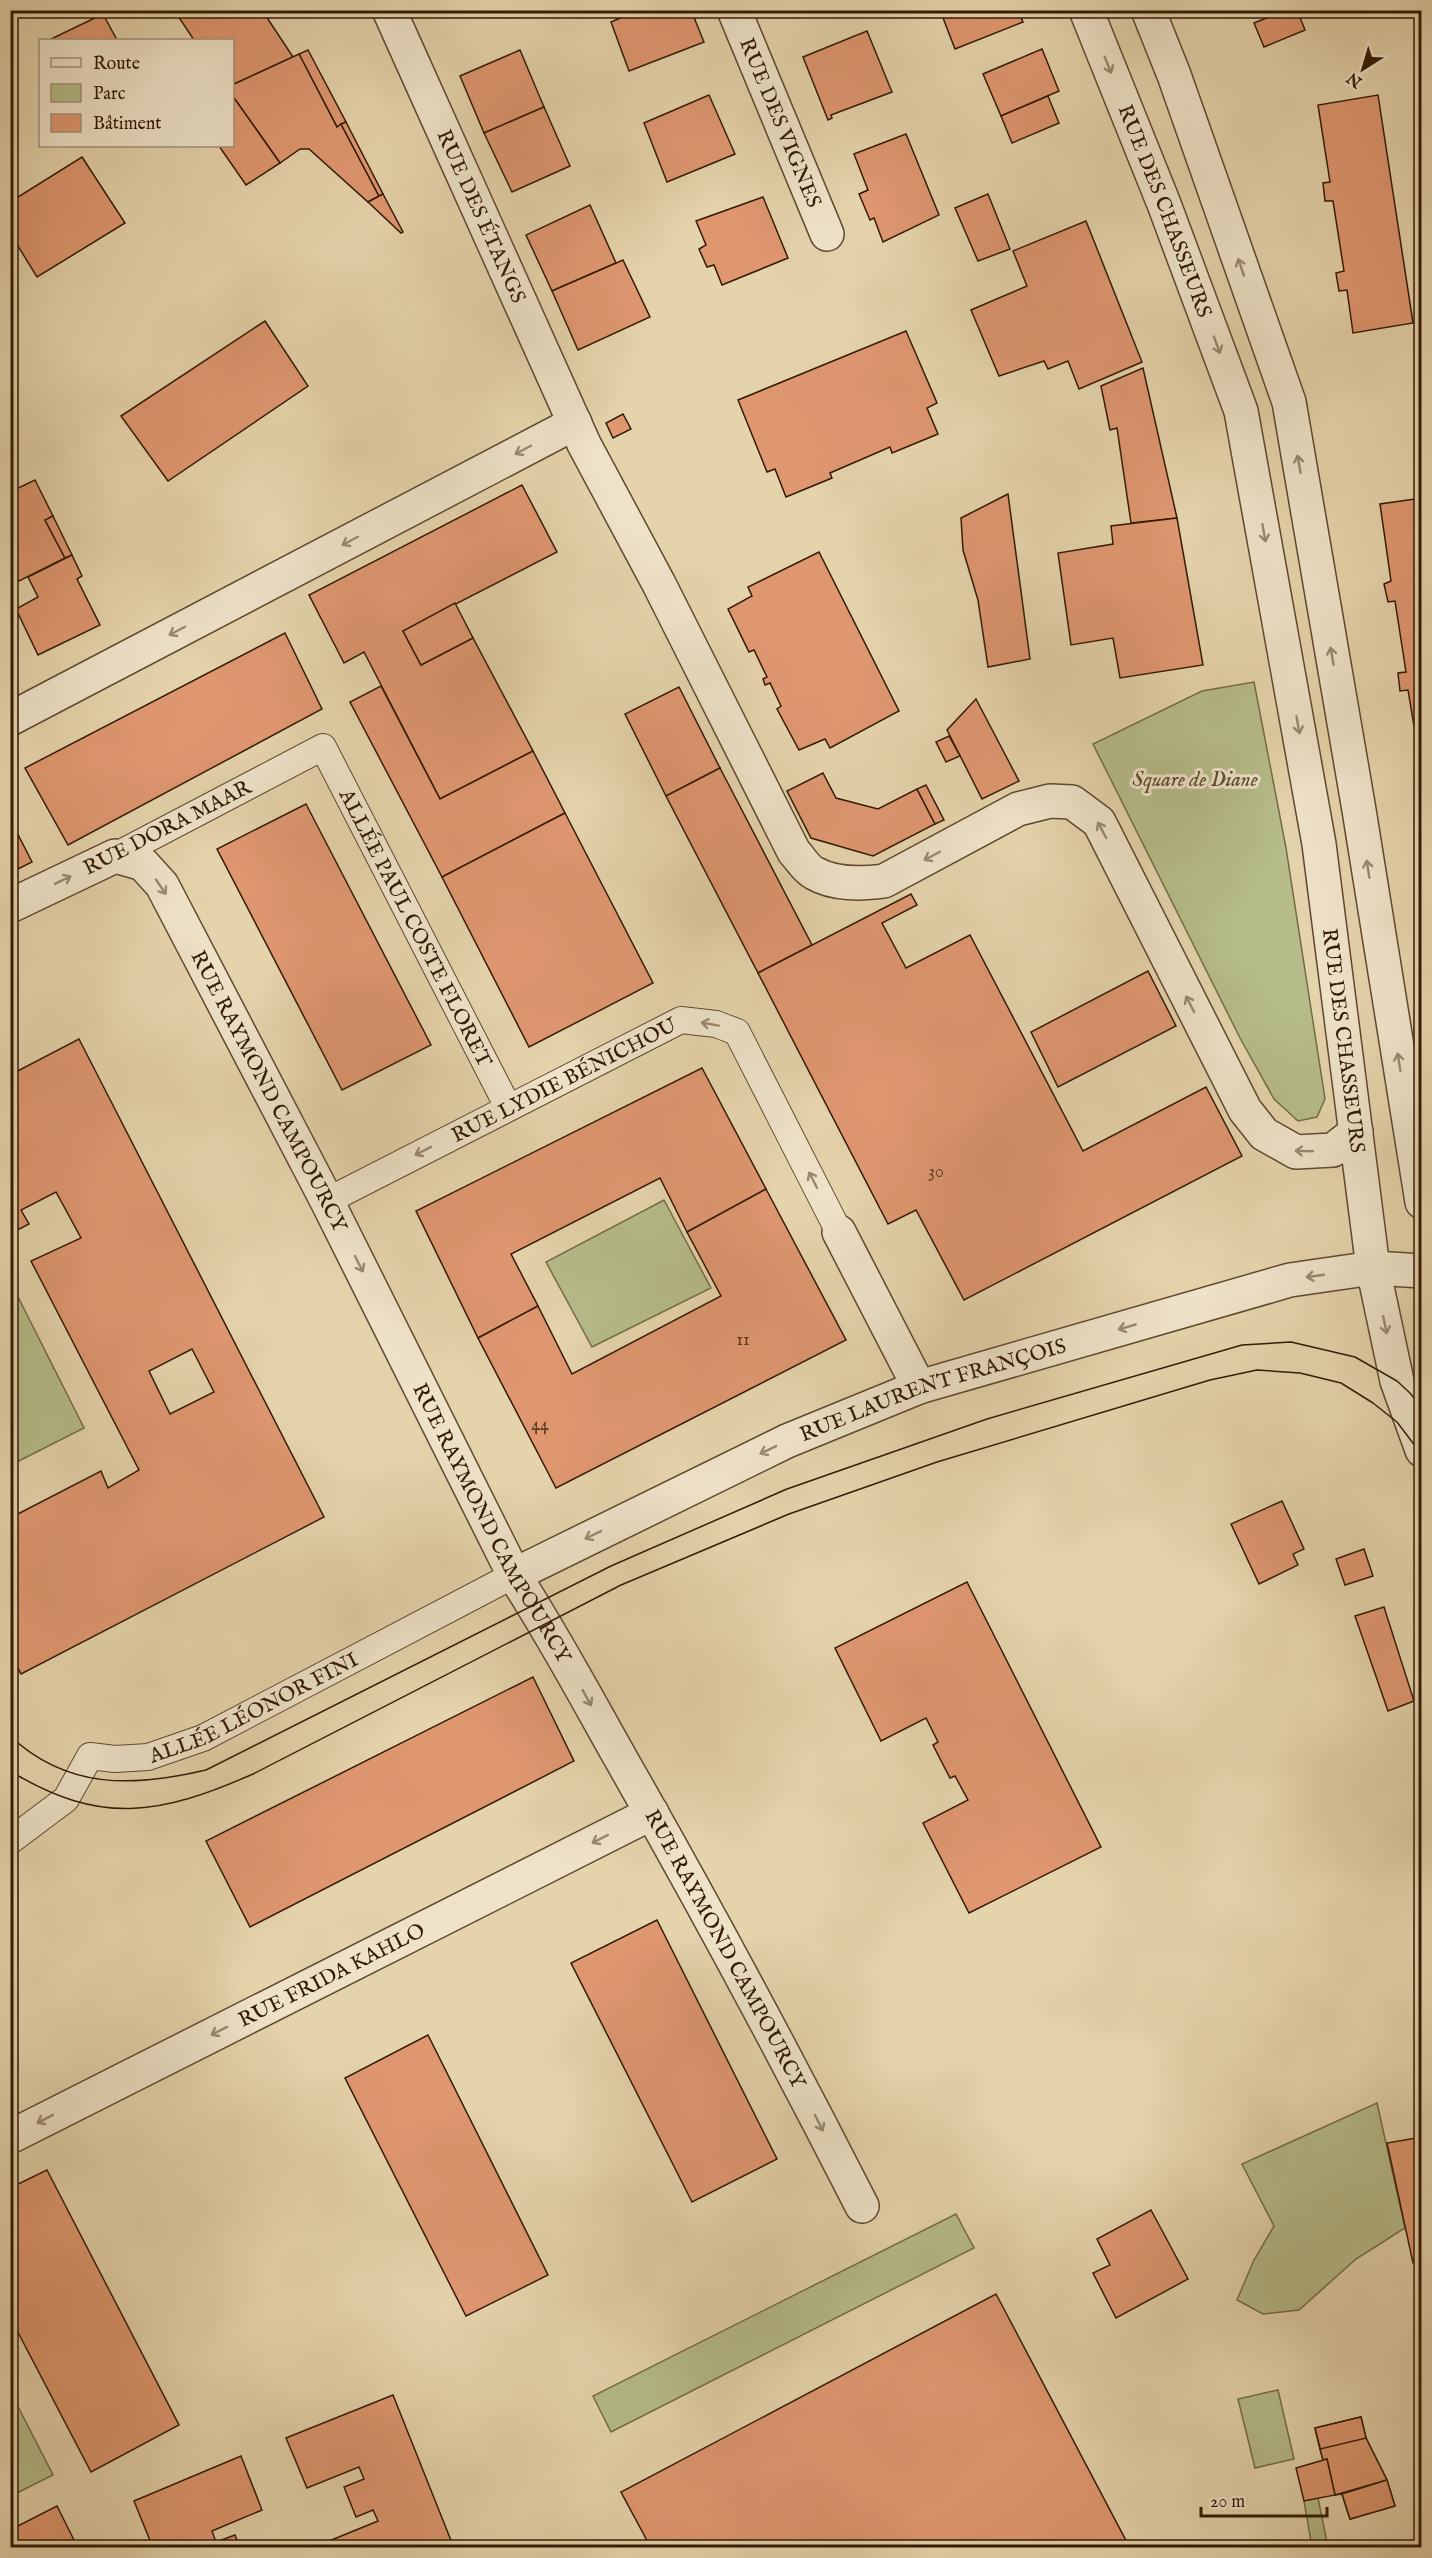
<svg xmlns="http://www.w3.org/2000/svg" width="1432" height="2558" viewBox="0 0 1432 2558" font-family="'IM FELL English',serif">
  <rect width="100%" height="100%" fill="#e5d3ab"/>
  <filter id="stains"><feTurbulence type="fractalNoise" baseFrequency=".00333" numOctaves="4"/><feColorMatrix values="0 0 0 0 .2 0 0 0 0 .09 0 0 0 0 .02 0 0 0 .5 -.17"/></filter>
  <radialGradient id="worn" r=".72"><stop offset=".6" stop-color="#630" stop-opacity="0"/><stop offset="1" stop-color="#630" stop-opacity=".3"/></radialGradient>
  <!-- green -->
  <g fill="#b5bc89" stroke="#746b46" stroke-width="1.5">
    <polygon points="1254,682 1286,848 1325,1099 1317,1117 1298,1121 1274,1099 1240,1038 1093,744 1202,691"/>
    <polygon points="664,1200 711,1288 592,1347 546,1262"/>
    <polygon points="10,1281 84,1428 11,1465 10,1465"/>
    <polygon points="1377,2103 1405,2228 1356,2259 1299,2310 1263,2314 1237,2300 1254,2260 1274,2226 1242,2164"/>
    <polygon points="956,2214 974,2248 611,2432 593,2396"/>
    <polygon points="1278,2390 1294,2459 1255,2468 1238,2399"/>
    <polygon points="10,2391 53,2475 11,2496 10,2496"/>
    <polygon points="1318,2498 1328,2547 1312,2547 1304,2501"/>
  </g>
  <!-- building -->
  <g fill="#df9770" stroke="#321a04" stroke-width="1.5" fill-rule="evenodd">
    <polygon points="174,10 262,10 293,57 232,85 232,40 194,40"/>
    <polygon points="640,10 691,10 704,42 629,71 611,22"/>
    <polygon points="940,10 1018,10 1023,22 955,49"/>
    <polygon points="1287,10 1297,10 1305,30 1264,47 1254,23"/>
    <polygon points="103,14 117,40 49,40"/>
    <polygon points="867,31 892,92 831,115 832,118 828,120 803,57"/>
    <polygon points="1042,49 1059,91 1001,116 983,74"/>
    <polygon points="308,50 346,122 337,127 299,54"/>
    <polygon points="520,50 544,107 484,133 460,76"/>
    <polygon points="299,54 337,127 341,124 379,196 368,202 309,149 300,149 280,163 232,95 232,85"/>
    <polygon points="232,95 280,163 246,185 219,146 232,146"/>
    <polygon points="709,95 735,154 667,182 644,123"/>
    <polygon points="1378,95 1413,323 1353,333 1347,290 1339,291 1336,273 1344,271 1333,201 1325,201 1323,183 1330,182 1318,105"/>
    <polygon points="1048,96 1059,123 1012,143 1001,116"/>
    <polygon points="544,107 570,166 512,192 484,133"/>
    <polygon points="346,122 383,194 379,196 341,124"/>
    <polygon points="906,134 939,215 883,242 874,218 870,220 859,194 868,190 854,154"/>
    <polygon points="82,157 125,223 37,277 10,233 10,202"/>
    <polygon points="383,194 403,232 401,233 368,202"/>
    <polygon points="988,194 1010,249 978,261 955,208"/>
    <polygon points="763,197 788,258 722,285 714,265 707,267 699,249 706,245 696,221"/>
    <polygon points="590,205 616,263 552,291 526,235"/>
    <polygon points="1086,221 1142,362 1079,389 1068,361 1048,369 1044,361 999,376 971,310 1027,286 1013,251"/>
    <polygon points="623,260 650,317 578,350 552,291"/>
    <polygon points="265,321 308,386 168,481 121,416"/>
    <polygon points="906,331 937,403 927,408 938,434 892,453 890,447 830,473 832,478 786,497 775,469 767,472 738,400"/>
    <polygon points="1143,368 1177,518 1131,523 1117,428 1110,430 1101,386"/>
    <polygon points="623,414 631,429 613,438 606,423"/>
    <polygon points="35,480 53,516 45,520 65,558 17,582 10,570 10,492"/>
    <polygon points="522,485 557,552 403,631 421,665 473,638 533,751 440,799 364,652 344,663 309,595"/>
    <polygon points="1008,494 1030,659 988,667 978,600 963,550 961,518"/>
    <polygon points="1422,498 1422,731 1415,732 1408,690 1400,691 1398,673 1406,672 1395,601 1388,602 1384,584 1391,581 1380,504"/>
    <polygon points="53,516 72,555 65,558 45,520"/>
    <polygon points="1177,518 1203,665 1120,678 1113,638 1071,645 1058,553 1113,544 1111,526"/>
    <polygon points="819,552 899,711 830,748 825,739 799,750 777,709 781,706 770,683 765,685 763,679 767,677 754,650 749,652 728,609 752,596 748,587"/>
    <polygon points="72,555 82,576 77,579 100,625 38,655 16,609 38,597 28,577"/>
    <polygon points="455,603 473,638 421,665 403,631"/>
    <polygon points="285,633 322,709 68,845 25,768"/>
    <polygon points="381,686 440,799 533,751 565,813 442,877 350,702"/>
    <polygon points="679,687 720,768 666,796 625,714"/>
    <polygon points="976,699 1019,781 982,799 947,730"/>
    <polygon points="949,736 960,756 946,762 936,742"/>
    <polygon points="720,768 812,945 758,973 666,796"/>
    <polygon points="823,773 836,798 878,809 917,789 935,824 873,856 811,838 787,791"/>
    <polygon points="926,785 944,820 935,824 917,789"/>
    <polygon points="306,804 431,1045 342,1090 217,849"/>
    <polygon points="565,813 653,983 529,1047 442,877"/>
    <polygon points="10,819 32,862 10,873"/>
    <polygon points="911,894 917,905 882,923 906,968 970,935 1083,1151 1206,1087 1242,1156 964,1300 916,1210 888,1224 758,973"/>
    <polygon points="1148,971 1176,1026 1058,1087 1031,1032"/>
    <path d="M79,1039L324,1517L21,1674L10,1653V1518L101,1471L108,1488L139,1470L31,1261L81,1238L56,1192L21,1210L29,1224L10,1234V1075ZM192,1349L214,1392L170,1414L149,1371Z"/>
    <polygon points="702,1068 766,1189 687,1232 660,1178 511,1254 538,1306 478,1338 416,1211"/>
    <polygon points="766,1189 846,1340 556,1488 478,1338 538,1306 572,1374 721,1296 687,1232"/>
    <polygon points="1282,1501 1304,1549 1293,1554 1298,1565 1259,1584 1231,1524"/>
    <polygon points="1364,1549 1373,1576 1345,1585 1336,1559"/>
    <polygon points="967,1582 1101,1847 969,1913 923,1823 968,1800 955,1776 950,1778 933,1745 938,1742 926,1718 881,1741 835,1648"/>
    <polygon points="1384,1607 1414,1701 1388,1711 1355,1616"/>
    <polygon points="533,1677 574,1761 250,1927 206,1841"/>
    <polygon points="657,1920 777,2159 692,2202 571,1963"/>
    <polygon points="428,2035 548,2275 466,2316 345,2078"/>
    <polygon points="1422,2137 1422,2262 1413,2263 1387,2143"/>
    <polygon points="47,2170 179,2425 91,2472 10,2317 10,2188"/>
    <polygon points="1151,2210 1188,2279 1116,2318 1093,2273 1110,2265 1097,2239"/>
    <polygon points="996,2294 1130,2548 651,2548 621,2492"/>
    <polygon points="393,2395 454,2548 332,2548 329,2541 378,2521 373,2510 356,2517 344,2487 364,2479 359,2467 307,2488 286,2438"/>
    <polygon points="1361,2417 1366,2438 1320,2449 1315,2428"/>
    <polygon points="1361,2417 1366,2438 1387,2480 1395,2506 1350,2519 1342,2494 1335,2495 1327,2459 1323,2460 1315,2428"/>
    <polygon points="1366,2438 1387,2480 1335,2495 1327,2459 1323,2460 1320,2449"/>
    <polygon points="241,2456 262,2510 212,2531 216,2542 235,2535 240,2548 153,2548 134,2501"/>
    <polygon points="1327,2459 1335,2495 1304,2501 1296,2468"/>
    <polygon points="1387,2480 1395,2506 1350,2519 1342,2494"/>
    <polygon points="57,2506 78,2548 10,2548 10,2530"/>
  </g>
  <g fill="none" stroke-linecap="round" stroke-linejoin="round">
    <defs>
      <g id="pedestrian">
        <path id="s1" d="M115,856L323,747L508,1107"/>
        <path id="s2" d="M327,1201L681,1020L716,1024L737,1032L839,1232"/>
        <path id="s3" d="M10,1841L66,1799L90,1756L115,1759L148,1757L203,1738L514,1575"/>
      </g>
      <g id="minor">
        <path id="s4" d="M389,10L584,444L659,584L794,852C800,858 806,869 814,873C835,885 861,884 884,881L1018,809L1050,801L1072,802L1099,822L1245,1110L1264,1134L1296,1152L1333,1150L1356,1132"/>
        <path id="s5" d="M734,10L827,234"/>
        <path id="s6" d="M1086,10L1164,204L1241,411L1319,844L1373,1268L1397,1381L1422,1450"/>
        <polyline points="1148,10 1174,75 1289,402 1359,810 1422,1202"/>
        <polyline points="10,719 575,423"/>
        <path id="s7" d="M10,906L115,856L143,864L162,885L327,1201L514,1575C553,1635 586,1697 621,1759C705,1906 785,2055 862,2206"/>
        <polyline points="839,1232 919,1387"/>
        <path id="s8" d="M514,1575L787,1441L919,1387L1290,1280L1373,1268L1422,1271"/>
        <path id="s9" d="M10,2137L652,1813"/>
      </g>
    </defs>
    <!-- pedestrian casing -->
    <use href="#pedestrian" stroke="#5f482e" stroke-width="28"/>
    <!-- minor casing -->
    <use href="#minor" stroke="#5f482e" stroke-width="36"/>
    <!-- pedestrian -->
    <use href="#pedestrian" stroke="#eee2c8" stroke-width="26"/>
    <!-- minor -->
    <use href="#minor" stroke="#eee2c8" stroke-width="33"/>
    <!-- tram -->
    <g stroke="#321a04" stroke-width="1.5">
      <path d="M10,1736C68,1790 134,1787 206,1770L611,1566L787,1489L987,1419L1242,1345L1291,1342L1355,1357L1397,1381L1410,1393L1422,1408"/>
      <path d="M10,1771C101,1826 160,1815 253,1774L621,1585L789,1514L937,1462L1210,1380L1257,1370L1300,1373L1341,1383L1373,1403L1397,1422L1422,1455"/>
    </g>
  </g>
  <!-- one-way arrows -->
  <defs><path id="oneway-shaft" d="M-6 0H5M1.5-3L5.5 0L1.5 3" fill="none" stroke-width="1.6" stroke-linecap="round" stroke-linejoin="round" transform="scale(1.5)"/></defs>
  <g stroke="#998870">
    <use href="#oneway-shaft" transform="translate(1108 65) rotate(68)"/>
    <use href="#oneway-shaft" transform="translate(1241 267) rotate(-109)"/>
    <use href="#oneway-shaft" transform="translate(1217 345) rotate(70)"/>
    <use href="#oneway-shaft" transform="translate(523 450) rotate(152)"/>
    <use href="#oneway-shaft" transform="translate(1299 464) rotate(-100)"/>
    <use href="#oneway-shaft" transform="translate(1264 533) rotate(80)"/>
    <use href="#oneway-shaft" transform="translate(350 541) rotate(152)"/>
    <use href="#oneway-shaft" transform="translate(177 631) rotate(152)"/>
    <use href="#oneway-shaft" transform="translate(1332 656) rotate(-100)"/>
    <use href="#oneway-shaft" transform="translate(1298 725) rotate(80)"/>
    <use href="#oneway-shaft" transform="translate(1102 830) rotate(-118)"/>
    <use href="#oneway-shaft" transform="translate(932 856) rotate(152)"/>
    <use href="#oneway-shaft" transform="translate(1368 869) rotate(-99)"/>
    <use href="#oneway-shaft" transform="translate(63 880) rotate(-26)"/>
    <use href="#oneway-shaft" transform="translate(161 887) rotate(56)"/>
    <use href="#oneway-shaft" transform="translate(1190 1004) rotate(-117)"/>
    <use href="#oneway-shaft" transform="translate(710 1024) rotate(-170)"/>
    <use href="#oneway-shaft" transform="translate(1399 1062) rotate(-99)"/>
    <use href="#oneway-shaft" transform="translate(423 1151) rotate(153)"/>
    <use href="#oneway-shaft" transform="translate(1304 1151) rotate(-178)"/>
    <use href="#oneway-shaft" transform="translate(813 1180) rotate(-117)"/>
    <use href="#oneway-shaft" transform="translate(359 1264) rotate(63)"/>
    <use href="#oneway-shaft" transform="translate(1315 1276) rotate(172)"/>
    <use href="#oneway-shaft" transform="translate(1385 1325) rotate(78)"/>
    <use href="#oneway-shaft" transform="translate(1127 1327) rotate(164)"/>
    <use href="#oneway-shaft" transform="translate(768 1450) rotate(154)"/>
    <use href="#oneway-shaft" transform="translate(593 1535) rotate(154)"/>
    <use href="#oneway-shaft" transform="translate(587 1698) rotate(61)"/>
    <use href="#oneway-shaft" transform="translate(600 1839) rotate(153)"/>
    <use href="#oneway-shaft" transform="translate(219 2031) rotate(153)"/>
    <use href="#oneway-shaft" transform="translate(45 2119) rotate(153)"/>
    <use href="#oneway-shaft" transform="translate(819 2123) rotate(63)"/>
  </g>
  <g text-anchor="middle" stroke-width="6" stroke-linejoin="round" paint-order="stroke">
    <!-- number labels -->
    <g font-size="18" fill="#5d391f">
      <text x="936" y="1177">30</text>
      <text x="743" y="1345">11</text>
      <text x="540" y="1430">44</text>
    </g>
    <!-- street labels -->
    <g font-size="21" fill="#321a04" stroke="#eee2c8">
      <text dy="7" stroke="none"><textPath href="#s5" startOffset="122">RUE DES VIGNES</textPath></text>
      <text dy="7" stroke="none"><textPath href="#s6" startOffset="216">RUE DES CHASSEURS</textPath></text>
      <text dy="7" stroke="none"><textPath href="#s4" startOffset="226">RUE DES ÉTANGS</textPath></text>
      <text transform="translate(167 827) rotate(-27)" y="7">RUE DORA MAAR</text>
      <text dy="7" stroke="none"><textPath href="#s1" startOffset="438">ALLÉE PAUL COSTE FLORET</textPath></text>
      <text dy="7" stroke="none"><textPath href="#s6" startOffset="1068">RUE DES CHASSEURS</textPath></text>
      <text dy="7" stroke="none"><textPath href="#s2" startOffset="266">RUE LYDIE BÉNICHOU</textPath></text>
      <text dy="7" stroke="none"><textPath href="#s7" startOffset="406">RUE RAYMOND CAMPOURCY</textPath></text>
      <text dy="7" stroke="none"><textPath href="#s8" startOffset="459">RUE LAURENT FRANÇOIS</textPath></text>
      <text dy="7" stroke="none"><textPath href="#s7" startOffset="892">RUE RAYMOND CAMPOURCY</textPath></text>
      <text dy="7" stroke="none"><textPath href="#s3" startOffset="294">ALLÉE LÉONOR FINI</textPath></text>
      <text dy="7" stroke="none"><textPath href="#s7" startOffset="1378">RUE RAYMOND CAMPOURCY</textPath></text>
      <text dy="7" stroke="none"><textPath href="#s9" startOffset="360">RUE FRIDA KAHLO</textPath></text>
    </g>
    <!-- park labels -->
    <g font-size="21" font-style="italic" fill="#594b2c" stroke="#eee2c8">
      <text x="1195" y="786">Square de Diane</text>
    </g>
  </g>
  <!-- margin -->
  <rect width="1432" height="2558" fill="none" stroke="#e5d3ab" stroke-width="36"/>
  <rect x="12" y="12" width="1408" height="2534" fill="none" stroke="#321a04" stroke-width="3"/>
  <rect x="18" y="18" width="1396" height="2522" fill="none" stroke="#321a04" stroke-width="1.5"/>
  <!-- legend -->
  <rect x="39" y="39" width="195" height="108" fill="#eee2c8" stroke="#a3927a" stroke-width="1.5"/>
  <rect x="51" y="58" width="30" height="9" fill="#eee2c8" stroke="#a3927a" stroke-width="1.5"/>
  <text x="93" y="69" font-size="18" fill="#321a04">Route</text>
  <rect x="51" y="84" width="30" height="18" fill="#b5bc89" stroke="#a3927a" stroke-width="1.5"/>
  <text x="93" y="99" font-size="18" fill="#321a04">Parc</text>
  <rect x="51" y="114" width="30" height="18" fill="#df9770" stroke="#a3927a" stroke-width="1.5"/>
  <text x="93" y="129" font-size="18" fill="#321a04">Bâtiment</text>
  <!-- north arrow -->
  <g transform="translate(1363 69) rotate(217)" stroke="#eee2c8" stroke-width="4.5" paint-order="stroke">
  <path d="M0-4.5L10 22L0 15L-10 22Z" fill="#321a04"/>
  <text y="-9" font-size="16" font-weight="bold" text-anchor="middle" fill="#321a04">N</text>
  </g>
  <!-- scale -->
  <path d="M1201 2507v9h126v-9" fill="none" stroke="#321a04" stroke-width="3"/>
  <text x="1210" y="2507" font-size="18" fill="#321a04" stroke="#eee2c8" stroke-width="4.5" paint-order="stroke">20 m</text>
  <rect width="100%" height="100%" filter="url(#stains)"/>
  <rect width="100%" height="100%" fill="url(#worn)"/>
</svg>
